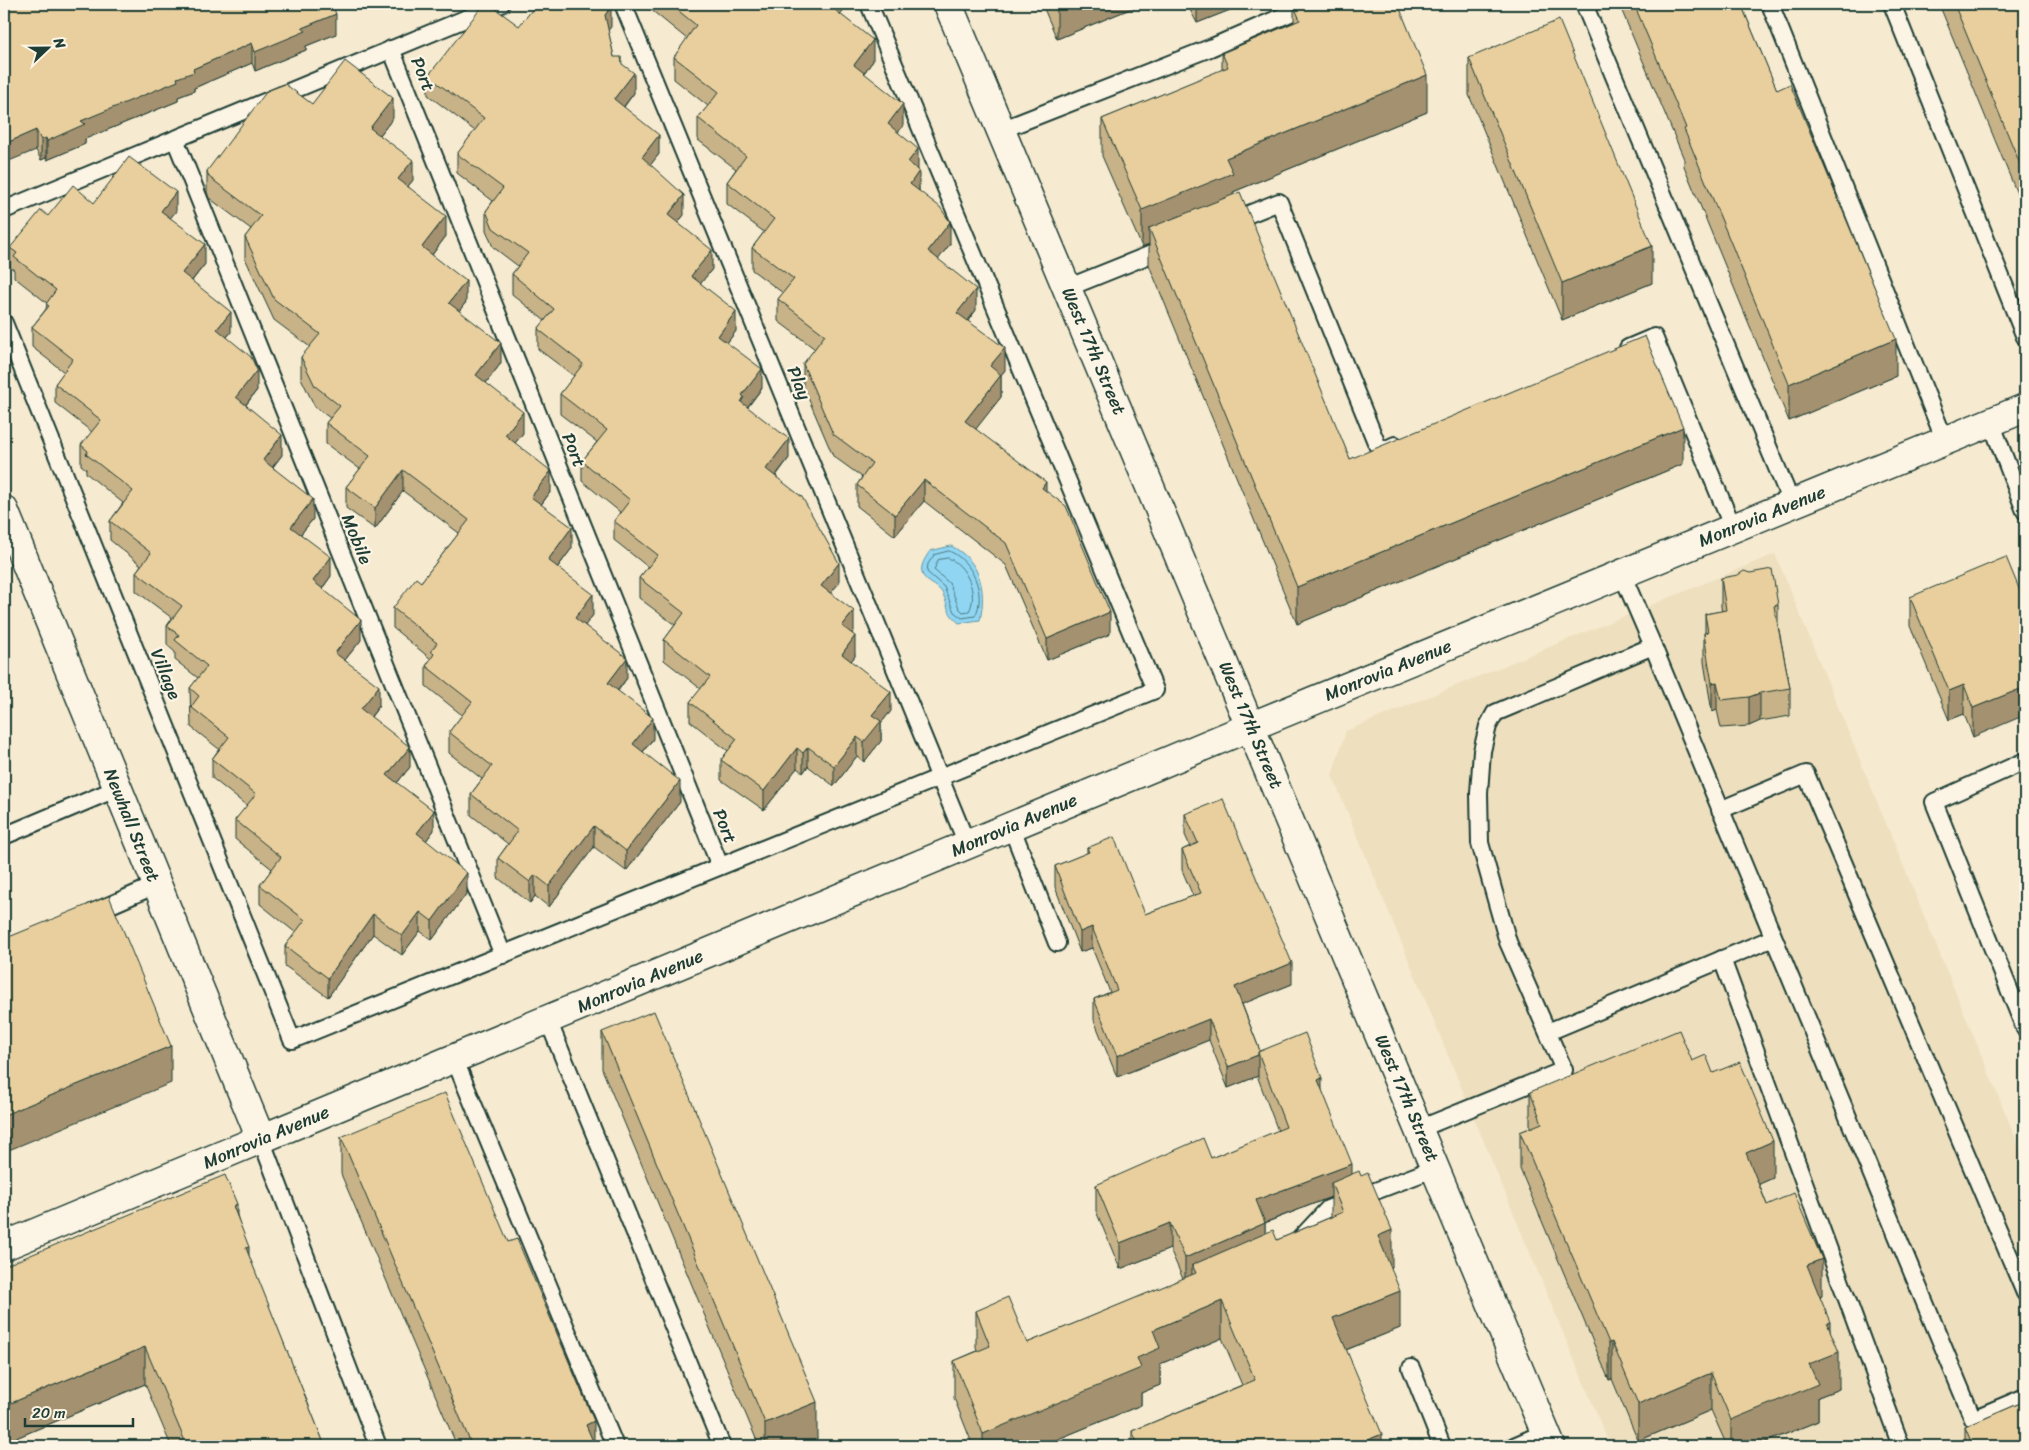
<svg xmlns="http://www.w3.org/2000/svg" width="2029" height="1450" viewBox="0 0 2029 1450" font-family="Sriracha,sans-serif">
  <rect width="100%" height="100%" fill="#f6ead0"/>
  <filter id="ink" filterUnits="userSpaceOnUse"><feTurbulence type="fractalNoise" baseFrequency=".02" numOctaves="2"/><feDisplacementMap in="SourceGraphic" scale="10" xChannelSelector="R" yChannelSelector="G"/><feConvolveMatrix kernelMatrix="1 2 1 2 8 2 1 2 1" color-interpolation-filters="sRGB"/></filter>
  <g filter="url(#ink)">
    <!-- built -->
    <polygon fill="#eedfbe" points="1775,554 2025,1161 2025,1446 1610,1446 1332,775 1346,731"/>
    <!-- water -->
    <path fill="#90d5f2" stroke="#6398a6" d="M951,546C980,560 987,590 980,620L959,623C943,610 949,599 939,589C934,584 924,581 922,573C920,565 926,557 930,551Z"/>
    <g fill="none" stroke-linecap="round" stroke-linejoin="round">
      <!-- shore -->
      <g stroke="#4c7a80" stroke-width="1">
        <path d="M949,551C972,560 987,594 975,616L962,618L954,612L944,587L927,572L928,564L934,555Z"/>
        <path d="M948,558C966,564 979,594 969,611L963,612L959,608L949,583L934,570L938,560Z"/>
      </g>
      <defs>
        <g id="service">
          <polyline points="623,4 967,844"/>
          <polyline points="1584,4 1792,504"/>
          <polyline points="1770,4 1945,441"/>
          <polyline points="1892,4 2025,337"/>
          <polyline points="391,49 720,866"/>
          <polyline points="1001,130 1210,48 1311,4"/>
          <polyline points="175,139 503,955"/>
          <polyline points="4,210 501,4"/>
          <polyline points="1229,222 1279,202 1380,452 1395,445"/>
          <polyline points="1067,288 1169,247"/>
          <polyline points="4,323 292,1040 1155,690 869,4"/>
          <polyline points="1628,348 1654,337 1733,528"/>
          <polyline points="1991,422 2025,511"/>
          <polyline points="1653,646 1973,1419 2025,1397"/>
          <polyline points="2025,761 1934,802 2025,1029"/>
          <polyline points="1720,810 1806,774 2025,1293"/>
          <polyline points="1011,826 1057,943"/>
          <polyline points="4,836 118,788"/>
          <polyline points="92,913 156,885"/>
          <polyline points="1722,959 1901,1446"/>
          <polyline points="548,1020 722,1446"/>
          <polyline points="1548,1032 1773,938"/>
          <polyline points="454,1058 615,1446"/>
          <polyline points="1419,1129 1564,1070 1508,942 1480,843 1479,793 1482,751 1488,726 1495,713 1653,646 1622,574"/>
          <polyline points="261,1139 378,1446"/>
          <polyline points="1299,1240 1328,1209 1436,1168"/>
          <polyline points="1411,1368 1442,1446"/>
          <polyline points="1514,1446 1546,1432"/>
        </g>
        <polyline id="minor" points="4,510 261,1139"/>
        <g id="tertiary">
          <polyline points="948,4 1551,1446"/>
          <polyline points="4,1246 1252,726 2025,408"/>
        </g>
      </defs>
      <!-- service casing -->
      <use href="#service" stroke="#1f3d34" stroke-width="20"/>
      <!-- minor casing -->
      <use href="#minor" stroke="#1f3d34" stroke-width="31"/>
      <!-- tertiary casing -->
      <use href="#tertiary" stroke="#1f3d34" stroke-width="31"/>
      <!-- service -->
      <use href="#service" stroke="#fcf5e5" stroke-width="16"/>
      <!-- minor -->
      <use href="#minor" stroke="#fcf5e5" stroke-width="28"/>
      <!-- tertiary -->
      <use href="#tertiary" stroke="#fcf5e5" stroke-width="28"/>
    </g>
    <!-- wall -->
    <g fill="#c8b288" stroke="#1f3d34" fill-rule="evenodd">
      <polygon points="4,4 336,34 306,46 306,50 255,71 252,63 194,88 194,91 178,97 178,101 85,139 85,144 47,160 46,158 41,160 36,150"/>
      <polygon points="644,4 845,4 845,8 840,14 873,61 864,73 903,126 898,132 918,170 919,191 950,244 938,259 976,310 968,321 1005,370 1001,375 1001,397 975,429 1046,491 1110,634 1047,660 1006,565 924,501 895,536 857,506 857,485 862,477 833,456 803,386 803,364 815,349 778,321 778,299 783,293 752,270 752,248 764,232 727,204 727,182 736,169 698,140 698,118 708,106 674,79 674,57 687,39"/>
      <polygon points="1042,4 1142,4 1057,39"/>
      <polygon points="1187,4 1230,4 1230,10 1197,23"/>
      <polygon points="1619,4 1741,4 1896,376 1789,421 1684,166 1684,159"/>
      <polygon points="1939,4 2025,4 2025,213"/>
      <polygon points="1294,6 1427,112 1233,192 1233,195 1350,459 1683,464 1297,624 1149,265 1149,244 1142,247 1102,156 1102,119 1222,70 1222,53 1294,23"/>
      <polygon points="519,26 611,27 608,30 614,57 622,64 634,93 624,107 659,154 650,165 684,215 678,222 712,269 700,284 736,331 727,343 762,388 748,407 789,458 776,476 839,583 830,593 854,631 852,633 855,656 851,661 891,711 881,723 881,741 864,762 857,756 834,786 808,766 803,773 797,768 764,810 721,780 721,760 728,751 690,721 690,702 701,689 664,660 664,640 675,625 639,598 639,578 648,567 614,540 614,521 620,512 582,481 582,461 597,442 560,414 560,394 574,376 538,349 538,329 545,321 512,294 512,274 518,266 493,247 486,230 486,211 493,201 457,173 457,154 475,131 428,95 428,76"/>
      <polygon points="1469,58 1652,283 1562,320 1469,95"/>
      <polygon points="312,104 393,118 380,135 413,180 408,186 446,236 432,255 466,302 459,311 501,363 486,383 523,433 515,443 551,491 541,505 572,548 558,567 593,615 585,625 627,678 618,691 653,739 643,752 680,802 626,871 594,847 549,907 535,896 530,903 498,878 498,858 508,844 471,815 471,794 482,779 449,753 449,732 462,715 426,686 426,666 431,659 393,628 393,608 421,582 459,533 403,491 375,529 346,508 346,487 360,469 326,444 326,423 330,418 315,407 301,378 301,357 310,347 274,320 245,258 245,237 251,229 209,198 207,192 207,171"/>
      <polygon points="94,203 176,211 170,218 205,264 192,281 231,332 227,337 257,390 246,405 282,455 273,467 313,519 301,534 331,576 322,589 361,640 345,660 379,706 371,717 410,767 397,783 434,830 426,841 467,893 432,940 420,931 402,955 373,934 328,997 285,966 285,946 296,933 260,904 260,885 272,869 235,839 235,820 247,806 212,778 212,759 219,749 191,727 190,688 198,678 175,660 175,652 167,645 167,626 172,618 136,591 136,572 141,565 110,540 110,521 123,503 86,473 86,469 81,465 81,445 92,432 55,403 55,384 64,372 32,347 32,327 46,309 47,303 14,277 14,270 10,267 10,248 48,216"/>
      <polygon points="1721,578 1778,605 1778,625 1790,688 1790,716 1760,721 1749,726 1721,728 1717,710 1712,712 1704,662 1704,633 1705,633 1705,614 1722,611 1721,607"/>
      <polygon points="1910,597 2025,603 1973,737 1964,714 1949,720 1910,626"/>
      <path d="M1185,814L1292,984L1242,1004L1260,1051L1322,1091L1352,1174L1392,1267L1391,1268L1400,1328L1346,1350L1382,1446H1132V1431L1242,1385L1222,1338L1160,1364V1385L1141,1393V1405L1041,1446H973L954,1398V1361L977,1351L976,1348V1311L1027,1343L1183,1279L1170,1249L1120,1269L1096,1211V1185L1211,1158L1278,1131L1258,1078V1076L1228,1088L1209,1040L1117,1077L1094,1020V999L1110,992L1092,948L1080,952L1055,887V866L1087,853V848L1145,914L1193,896L1182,870V850L1190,846L1185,835ZM1331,1197V1217L1277,1240L1265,1233V1223Z"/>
      <polygon points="602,1032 817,1439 798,1446 759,1446 602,1069"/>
      <polygon points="1692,1061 1713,1073 1773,1178 1759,1184 1767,1205 1822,1296 1820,1297 1830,1331 1839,1389 1818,1397 1818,1421 1756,1446 1727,1446 1711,1410 1638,1441 1612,1379 1609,1380 1520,1169 1520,1132 1530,1128 1530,1092"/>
      <polygon points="341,1137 594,1444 595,1446 457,1446 341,1174"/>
      <polygon points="237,1215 249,1257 325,1446 171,1446 145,1384 4,1443 4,1266"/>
      <polygon points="2025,1401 2025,1446 1965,1446 1965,1427"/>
    </g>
    <!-- shaded-wall -->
    <g fill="#a3916f" stroke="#1f3d34">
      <polygon points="832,4 845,4 845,8 830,28 830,6"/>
      <polygon points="1057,4 1142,4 1057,39"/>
      <polygon points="1197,4 1230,4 1230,10 1197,23"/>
      <polygon points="611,7 611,27 605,34 605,15"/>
      <polygon points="336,14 336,34 306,46 306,50 255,71 255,52 302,28"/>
      <polygon points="873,40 873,61 854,86 854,65"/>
      <polygon points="252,43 252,63 194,88 194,91 178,97 178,101 85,139 85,144 47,160 47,141 81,121 177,78 193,69"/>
      <polygon points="634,73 634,93 614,119 614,99"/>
      <polygon points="1427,75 1427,112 1233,192 1233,210 1149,228 1149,244 1142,247 1142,210 1226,158"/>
      <polygon points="393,98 393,118 370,148 370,128"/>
      <polygon points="903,104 903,126 888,146 888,124"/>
      <polygon points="36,130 36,150 4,163 4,144"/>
      <polygon points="659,135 659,154 642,176 642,157"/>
      <polygon points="46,138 46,158 41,160 41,140"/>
      <polygon points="918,149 918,170 908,162"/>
      <polygon points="413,160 413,180 398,199 398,179"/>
      <polygon points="919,171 919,193 910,184"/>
      <polygon points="176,192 176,211 161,230 161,211"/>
      <polygon points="684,195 684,215 668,234 668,215"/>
      <polygon points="446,216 446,236 422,268 422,247"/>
      <polygon points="950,222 950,244 928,273 928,251"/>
      <polygon points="205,244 205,264 182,293 182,273"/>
      <polygon points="1652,246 1652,283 1562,320 1562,283"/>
      <polygon points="712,250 712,269 691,296 691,276"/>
      <polygon points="466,281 466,302 449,324 449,303"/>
      <polygon points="976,289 976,310 957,335 957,313"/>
      <polygon points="736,311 736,331 718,355 718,336"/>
      <polygon points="231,312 231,332 217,349 217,329"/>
      <polygon points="1896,339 1896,376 1789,421 1789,384"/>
      <polygon points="501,343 501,363 476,396 476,375"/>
      <polygon points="1005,348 1005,370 990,388 990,366"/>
      <polygon points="762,369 762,388 744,411 741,402 742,395"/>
      <polygon points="257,370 257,390 236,417 236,397"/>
      <polygon points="1001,375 1001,397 965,443 965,421"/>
      <polygon points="523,412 523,433 505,456 505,435"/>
      <polygon points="1683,427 1683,464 1297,624 1297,587"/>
      <polygon points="282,435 282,455 263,479 263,460"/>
      <polygon points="789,439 789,458 766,488 766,469"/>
      <polygon points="403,470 403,491 375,529 375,508"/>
      <polygon points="551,471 551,491 531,518 531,497"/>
      <polygon points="924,480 924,501 895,536 895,515"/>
      <polygon points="1046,482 1046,504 1042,488"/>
      <polygon points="313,499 313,519 291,546 291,527"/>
      <polygon points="572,527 572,548 548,580 548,560"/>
      <polygon points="331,557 331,576 313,601 313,581"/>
      <polygon points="839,563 839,583 821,605 821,586"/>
      <polygon points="593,594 593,615 575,639 575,618"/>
      <polygon points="854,611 854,631 842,646 842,626"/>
      <polygon points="1110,612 1110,634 1047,660 1047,639"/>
      <polygon points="361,620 361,640 335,672 335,653"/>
      <polygon points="855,636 855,656 842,673 842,654"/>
      <polygon points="627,658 627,678 608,703 608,683"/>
      <polygon points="6,667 6,704 4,705 4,668"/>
      <polygon points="1717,682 1717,710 1712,712 1712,683"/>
      <polygon points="1964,685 1964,714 1949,720 1949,691"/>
      <polygon points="379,686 379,706 361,729 361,709"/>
      <polygon points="2025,687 2025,715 1973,737 1973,708"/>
      <polygon points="891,692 891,711 881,723 881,741 864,762 864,742 872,715"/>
      <polygon points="1760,693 1760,721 1749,726 1749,697"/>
      <polygon points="653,718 653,739 633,764 633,744"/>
      <polygon points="857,737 857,756 834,786 834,766"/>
      <polygon points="410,747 410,767 387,795 387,775"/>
      <polygon points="808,747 808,766 803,773 803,753"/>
      <polygon points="797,748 797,768 764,810 764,791"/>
      <polygon points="680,781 680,802 626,871 626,851"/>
      <polygon points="434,811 434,830 417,853 417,833"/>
      <polygon points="594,826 594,847 549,907 549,886"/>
      <polygon points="467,873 467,893 432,940 432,921"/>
      <polygon points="535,875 535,896 530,903 530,882"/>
      <polygon points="420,912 420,931 402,955 402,936"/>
      <polygon points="373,914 373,934 328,997 328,978"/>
      <polygon points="1092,927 1092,948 1080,952 1080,932"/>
      <polygon points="1292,963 1292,984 1235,1007 1235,987"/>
      <polygon points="1209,1019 1209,1040 1117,1077 1117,1056"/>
      <polygon points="171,1046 171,1083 4,1152 4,1115"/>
      <polygon points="1258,1055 1258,1076 1228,1088 1228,1067"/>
      <polygon points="1322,1078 1322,1104 1318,1080"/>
      <polygon points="1773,1141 1773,1178 1746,1190 1746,1153"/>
      <polygon points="1352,1164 1352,1189 1331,1183 1331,1197 1256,1226 1256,1200"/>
      <polygon points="237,1204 237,1241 233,1206"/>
      <polygon points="1170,1223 1170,1249 1120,1269 1120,1243"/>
      <polygon points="1265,1223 1265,1249 1196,1273 1192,1265 1192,1280 1185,1283 1185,1258"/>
      <polygon points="1392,1230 1392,1267 1378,1273 1378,1236"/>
      <polygon points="249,1247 249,1284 246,1248"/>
      <polygon points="1822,1259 1822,1296 1807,1302 1807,1265"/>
      <polygon points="1400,1291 1400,1328 1333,1355 1333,1318"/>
      <polygon points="1222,1301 1222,1338 1160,1364 1160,1385 1141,1393 1141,1405 1041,1446 983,1446 983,1434 1137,1358 1153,1330"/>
      <polygon points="1830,1322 1830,1355 1839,1352 1839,1389 1818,1397 1818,1421 1756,1446 1731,1446 1731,1420 1809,1364 1827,1323"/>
      <polygon points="1612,1342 1612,1379 1609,1380 1609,1343"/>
      <polygon points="145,1347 145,1384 4,1443 4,1406"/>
      <polygon points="1711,1373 1711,1410 1638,1441 1638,1404"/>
      <polygon points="817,1402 817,1439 798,1446 765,1446 765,1423"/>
      <polygon points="594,1421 594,1446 586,1425"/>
      <polygon points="1382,1434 1382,1446 1353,1446"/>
      <polygon points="2017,1440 2017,1446 2000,1446"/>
    </g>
    <!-- building -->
    <g fill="#e9cf9e" stroke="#1f3d34">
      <polygon points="4,4 332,4 336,14 302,28 306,31 255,52 252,43 193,69 194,72 177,78 178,81 81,121 85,124 47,141 46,138 41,140 36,130 4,144"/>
      <polygon points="484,4 489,4 519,26 537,4 606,4 611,7 605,15 614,57 621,57 622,64 634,73 614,99 659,135 642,157 684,195 668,215 712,250 691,276 736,311 718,336 762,369 742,395 744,397 741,402 789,439 766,469 802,497 839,563 821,586 854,611 842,626 855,636 842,654 891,692 872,715 881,721 864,742 857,737 834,766 808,747 803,753 797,748 764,791 721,760 737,739 690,702 710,677 664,640 684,613 639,578 658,555 614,521 630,500 582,461 607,430 560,394 583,364 538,329 554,309 512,274 528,253 493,228 486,211 503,188 457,154 484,118 428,76"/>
      <polygon points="670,4 832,4 830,6 873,40 854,65 903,104 888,124 918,149 908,162 919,171 910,184 940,207 950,222 928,251 976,289 957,313 1005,348 990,366 1001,375 965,421 1046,482 1042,488 1066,506 1110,612 1047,639 1006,543 924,480 895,515 857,485 872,463 833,434 803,364 825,335 778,299 794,279 752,248 774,219 727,182 746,156 698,118 719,92 674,57 696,25"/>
      <polygon points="1298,4 1398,4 1427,75 1226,158 1233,173 1142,210 1102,119 1228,67 1222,53 1300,20 1294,6"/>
      <polygon points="1634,4 1741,4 1777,90 1790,84 1896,339 1789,384 1684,129 1686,128"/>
      <polygon points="1954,4 2025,4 2025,176"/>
      <polygon points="1559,20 1652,246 1562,283 1469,58"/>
      <polygon points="345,61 393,98 370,128 413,160 398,179 446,216 422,247 466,281 449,303 501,343 476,375 523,412 505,435 551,471 531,497 572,527 548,560 593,594 575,618 627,658 608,683 653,718 633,744 680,781 626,851 594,826 549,886 535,875 530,882 498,858 518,831 471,794 492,766 449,732 472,702 426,666 434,654 431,651 437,643 393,608 416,578 421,582 469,520 403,470 375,508 346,487 370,456 326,423 340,406 315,386 301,357 320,334 274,299 245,237 261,216 209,177 207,171 267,91 285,84 312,104"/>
      <polygon points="129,157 176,192 161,211 205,244 182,273 231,312 217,329 251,357 257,370 236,397 282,435 263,460 313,499 291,527 331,557 313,581 361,620 335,653 379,686 361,709 410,747 387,775 434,811 417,833 467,873 432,921 420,912 402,936 373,914 328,978 285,946 305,920 260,885 281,857 235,820 256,794 212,759 229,737 191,707 199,696 190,688 207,666 175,640 179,635 167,626 182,606 136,572 151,553 110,521 133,491 86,454 88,451 81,445 101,420 55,384 73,359 32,327 49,306 46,304 56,290 14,257 17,253 10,248 41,210 48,216 73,185 94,203"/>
      <polygon points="1240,192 1350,459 1645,336 1683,427 1297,587 1149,228"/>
      <polygon points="2006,557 2025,603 2025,687 1973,708 1964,685 1949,691 1910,597"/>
      <polygon points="1772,569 1778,605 1774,606 1790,688 1760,693 1749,697 1721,700 1717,682 1712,683 1707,654 1704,633 1708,632 1705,614 1726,610 1721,578 1738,575 1744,571 1750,573"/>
      <polygon points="1223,799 1292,963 1235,987 1260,1051 1258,1052 1258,1055 1228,1067 1209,1019 1117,1056 1094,999 1117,990 1092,927 1080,932 1055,866 1089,852 1087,848 1114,837 1145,914 1201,893 1182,850 1198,843 1185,814"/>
      <polygon points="109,896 171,1046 4,1115 4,939"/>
      <polygon points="654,1011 817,1402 765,1423 602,1032"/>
      <polygon points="1679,1030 1692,1061 1706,1055 1713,1073 1740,1062 1773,1141 1746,1153 1767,1205 1794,1193 1822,1259 1807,1265 1830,1322 1827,1323 1839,1352 1809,1364 1818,1384 1731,1420 1711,1373 1638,1404 1612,1342 1609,1343 1520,1132 1542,1123 1530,1092"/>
      <polygon points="1305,1033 1322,1078 1318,1080 1352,1164 1256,1200 1265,1223 1185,1258 1170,1223 1120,1243 1096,1185 1203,1138 1211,1158 1286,1127 1258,1052"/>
      <polygon points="445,1093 508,1242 517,1239 594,1421 586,1425 595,1446 472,1446 341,1137"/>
      <polygon points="1359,1171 1361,1176 1368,1173 1392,1230 1378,1236 1400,1291 1333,1318 1382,1434 1353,1446 1139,1446 1132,1431 1255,1380 1222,1301 1153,1330 1160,1348 1137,1358 1141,1368 983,1434 954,1361 990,1346 976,1311 1008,1297 1027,1343 1196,1273 1192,1265 1273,1230 1277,1240 1343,1212 1331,1183"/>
      <polygon points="225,1175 237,1204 233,1206 249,1247 246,1248 325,1446 187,1446 145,1347 4,1406 4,1266"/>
      <polygon points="2025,1401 2025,1446 2020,1446 2017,1440 2000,1446 1973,1446 1965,1427"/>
    </g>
  </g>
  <g text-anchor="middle" stroke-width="4.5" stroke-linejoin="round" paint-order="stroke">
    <!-- street labels -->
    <g font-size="18" fill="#1f3d34" stroke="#fcf5e5">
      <text transform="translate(423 74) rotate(68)" y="6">Port</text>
      <text transform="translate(1094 351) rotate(67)" y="6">West 17th Street</text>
      <text transform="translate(799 383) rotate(68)" y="6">Play</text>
      <text transform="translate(574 450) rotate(68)" y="6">Port</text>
      <text transform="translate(1762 516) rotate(-22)" y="6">Monrovia Avenue</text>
      <text transform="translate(357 539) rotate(68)" y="6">Mobile</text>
      <text transform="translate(1388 670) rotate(-22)" y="6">Monrovia Avenue</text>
      <text transform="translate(166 674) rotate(68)" y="6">Village</text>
      <text transform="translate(1251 725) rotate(67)" y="6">West 17th Street</text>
      <text transform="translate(132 825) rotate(68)" y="6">Newhall Street</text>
      <text transform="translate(1014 825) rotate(-23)" y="6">Monrovia Avenue</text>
      <text transform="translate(725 826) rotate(68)" y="6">Port</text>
      <text transform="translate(640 981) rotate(-23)" y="6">Monrovia Avenue</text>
      <text transform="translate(1407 1098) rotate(67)" y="6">West 17th Street</text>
      <text transform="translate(266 1137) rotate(-23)" y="6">Monrovia Avenue</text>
    </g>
  </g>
  <!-- margin -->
  <rect width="2029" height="1450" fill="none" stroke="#fcf5e5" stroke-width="20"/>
  <rect x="10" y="10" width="2009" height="1430" fill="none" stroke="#1f3d34" stroke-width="2" filter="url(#ink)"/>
  <!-- north arrow -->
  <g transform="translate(48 48) rotate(68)" stroke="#fcf5e5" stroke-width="4" paint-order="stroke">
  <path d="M0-4L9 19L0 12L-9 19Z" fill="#1f3d34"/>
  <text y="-8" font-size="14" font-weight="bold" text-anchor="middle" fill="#1f3d34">N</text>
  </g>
  <!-- scale -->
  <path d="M25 1418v8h108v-8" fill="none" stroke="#1f3d34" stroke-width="2.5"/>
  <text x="32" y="1418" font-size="15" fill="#1f3d34" stroke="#fcf5e5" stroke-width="4" paint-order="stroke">20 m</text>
</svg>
